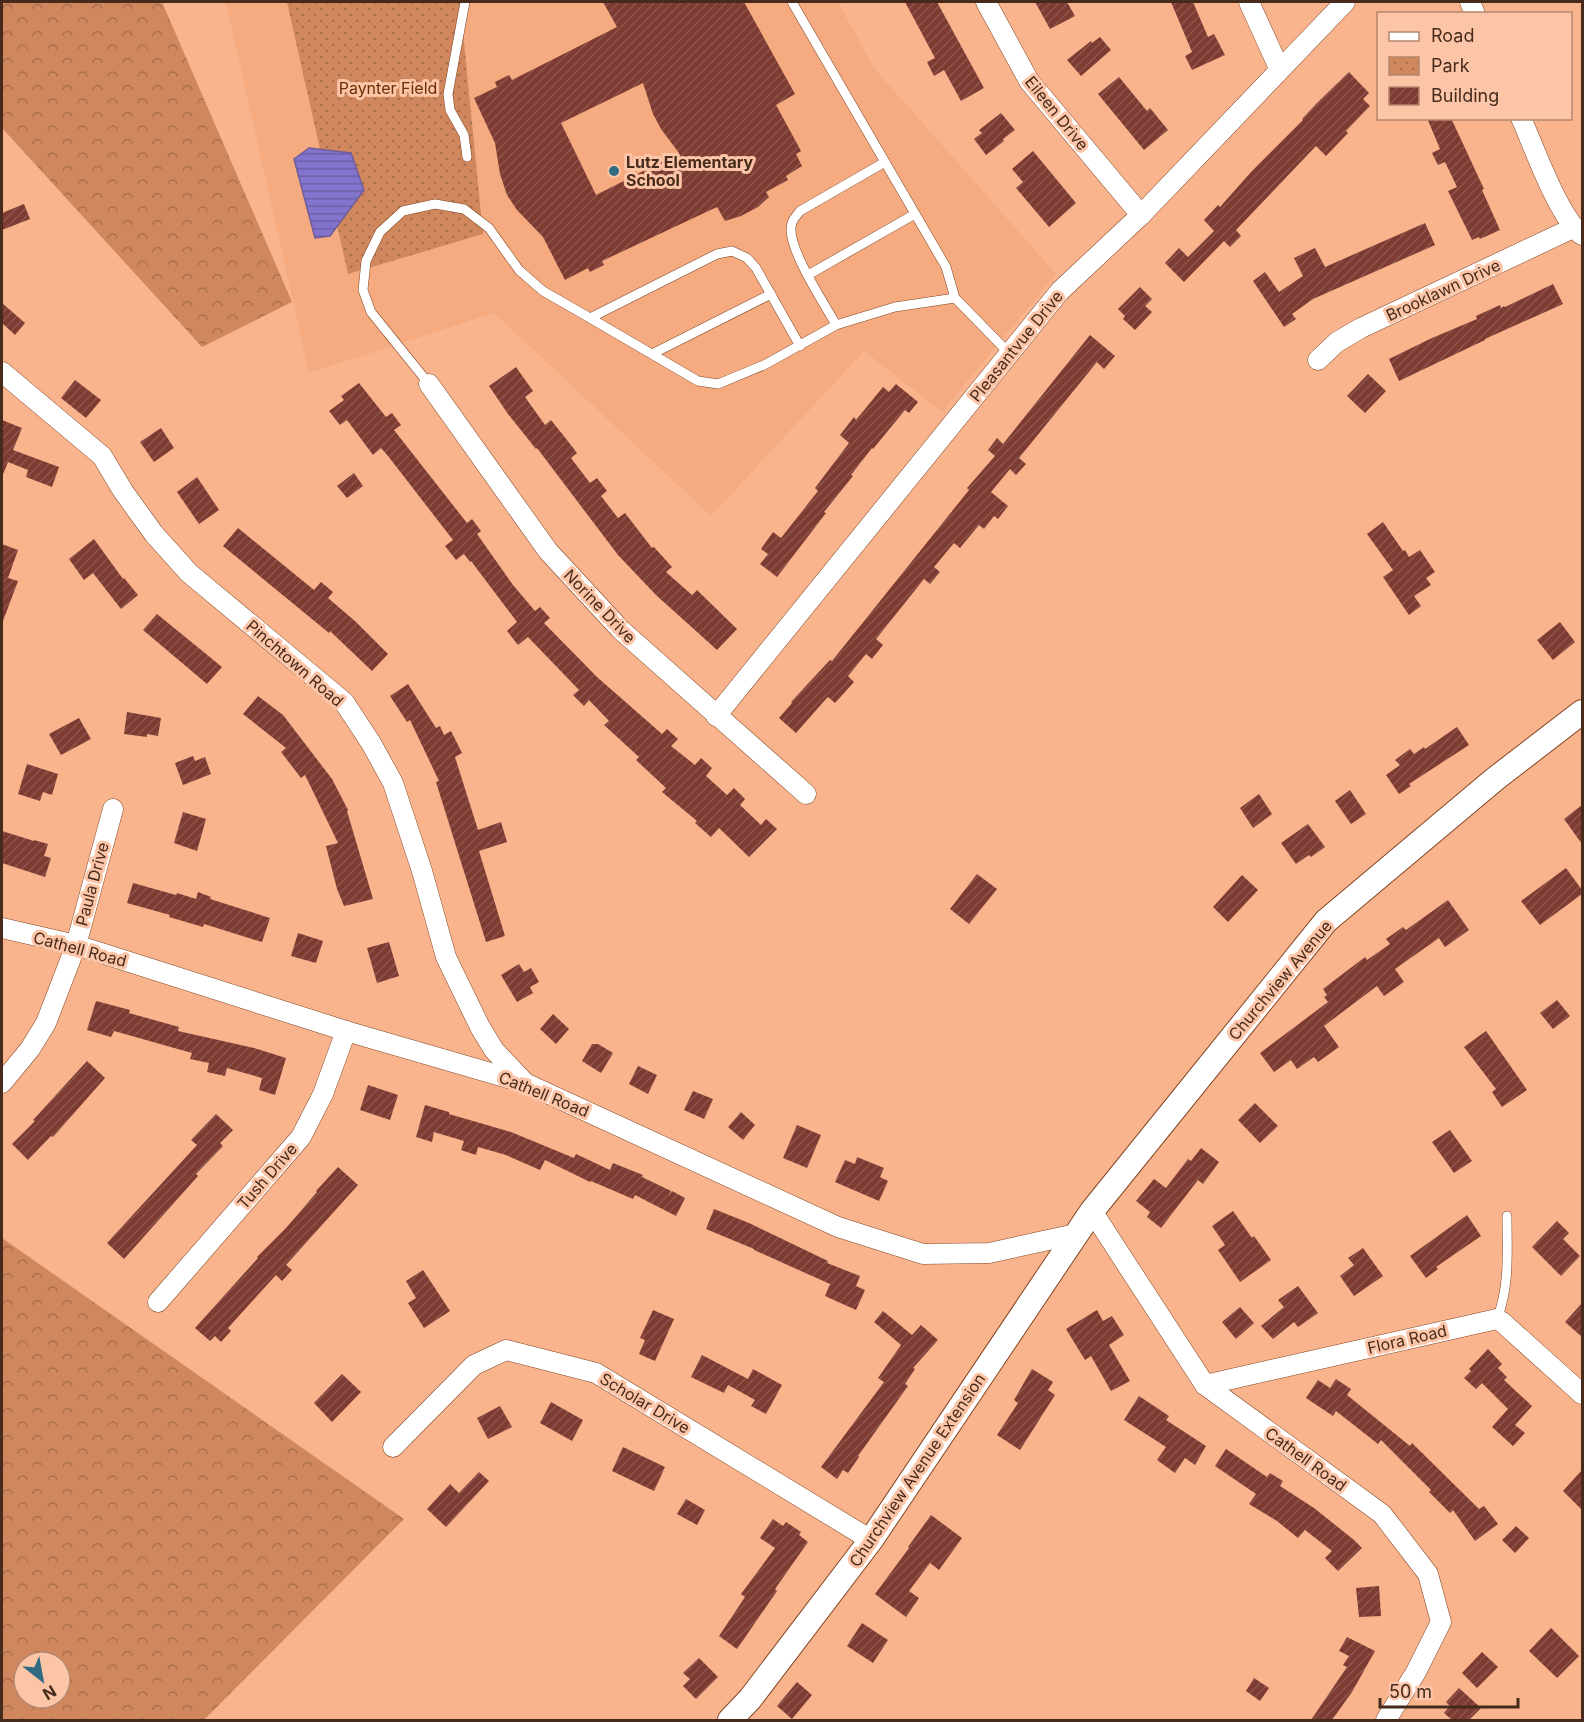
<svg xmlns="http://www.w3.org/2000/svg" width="1584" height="1722" viewBox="0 0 1584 1722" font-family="Inter,sans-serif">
  <defs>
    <pattern id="forest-crowns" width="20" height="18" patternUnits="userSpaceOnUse" patternTransform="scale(1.5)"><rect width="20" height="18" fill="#d1875d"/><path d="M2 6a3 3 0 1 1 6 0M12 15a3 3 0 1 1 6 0" fill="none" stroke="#ab6f4c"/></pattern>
    <pattern id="park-dots" width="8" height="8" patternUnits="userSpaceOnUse" patternTransform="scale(1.5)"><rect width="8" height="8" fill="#d1875d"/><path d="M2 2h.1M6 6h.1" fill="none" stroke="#ab6f4c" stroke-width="1.8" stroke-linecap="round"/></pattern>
    <pattern id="water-rules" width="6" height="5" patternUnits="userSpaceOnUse" patternTransform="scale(1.5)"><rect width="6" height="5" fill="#8374ce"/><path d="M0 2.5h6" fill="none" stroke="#6d5fa6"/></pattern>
    <pattern id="building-hatch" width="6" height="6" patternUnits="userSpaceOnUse" patternTransform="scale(1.5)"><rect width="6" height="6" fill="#7e3b32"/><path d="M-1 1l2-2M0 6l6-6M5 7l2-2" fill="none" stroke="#8d554d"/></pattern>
  </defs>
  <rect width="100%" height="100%" fill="#f9b48e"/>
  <!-- built -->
  <polygon fill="#f5aa80" points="226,2 838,2 874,68 1056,274 942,412 864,351 711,516 494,313 309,373"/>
  <!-- forest -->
  <g fill="url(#forest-crowns)" fill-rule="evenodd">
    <polygon points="2,2 162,2 292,302 202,347 2,128"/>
    <path d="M2,1238L404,1519L204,1720H2ZM24,1662H60V1698H24Z"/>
  </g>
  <!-- park -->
  <polygon fill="url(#park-dots)" points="287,2 460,2 483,234 348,274"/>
  <!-- water -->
  <polygon fill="url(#water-rules)" stroke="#715e99" stroke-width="1.5" points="309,148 351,153 364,190 330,236 315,238 294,159"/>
  <!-- building -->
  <g fill="url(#building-hatch)" fill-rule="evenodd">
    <path d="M603,2H744L795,94L776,105L801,151L796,154L802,166L786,176L788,180L766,192L769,197L758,207L741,216L725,221L717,207L602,261L604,265L590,272L588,268L565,280L543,237L517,210L507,195L500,174L495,143L474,98L497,87L495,82L509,75L512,80L617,27ZM643,83L653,114L661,129L679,153L596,195L561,123Z"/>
    <polygon points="905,2 937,2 984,88 961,101 944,70 934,76 927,62 935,58"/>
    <polygon points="1035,2 1067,2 1075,16 1050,29"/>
    <polygon points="1171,2 1193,2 1208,37 1214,34 1225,55 1192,70 1185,56 1192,52"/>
    <polygon points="1100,37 1111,50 1081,76 1067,60 1091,41 1092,43"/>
    <polygon points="1349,72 1369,93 1363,99 1370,106 1346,131 1348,133 1326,156 1316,146 1236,230 1241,236 1230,247 1224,241 1184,282 1165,263 1179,248 1188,257 1214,231 1204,220 1218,205 1220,207 1252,171 1303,120 1302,119 1317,103"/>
    <polygon points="1119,77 1147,111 1150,108 1168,130 1144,150 1098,94"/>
    <polygon points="1001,113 1015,130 1003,139 1004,141 986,155 974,139 982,133 979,130"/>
    <polygon points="1427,118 1451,118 1484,189 1482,190 1500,230 1480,239 1479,237 1472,240 1448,191 1457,187 1445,162 1438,165 1432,153 1440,149"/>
    <polygon points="1033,151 1076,203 1049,227 1016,188 1023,182 1012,169"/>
    <polygon points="24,204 30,219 2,230 2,213"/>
    <polygon points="1425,223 1435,245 1313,299 1292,314 1296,319 1284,327 1253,281 1265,272 1279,292 1303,276 1294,258 1315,248 1325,267"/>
    <polygon points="1553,284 1563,304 1485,339 1485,340 1399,381 1389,359 1432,338 1477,319 1476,316 1500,305 1501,308 1504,306 1505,307"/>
    <polygon points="1140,287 1152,299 1145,306 1152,312 1135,330 1123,319 1125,316 1118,309"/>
    <polygon points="2,303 25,323 15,335 2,323"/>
    <polygon points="1090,335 1115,356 1104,369 1097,362 1019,458 1026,464 1016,475 1010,469 991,492 1008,506 998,519 994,516 984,529 979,525 960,548 954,543 934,567 940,572 930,584 924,579 876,639 883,645 872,659 866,654 848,676 854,682 835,703 828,697 826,699 796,733 779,718 792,703 791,702 830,660 832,661 969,490 967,488 995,456 988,450 997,438 1003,444"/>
    <polygon points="516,367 533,391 525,397 545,425 551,420 567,440 577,453 571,458 590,483 597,478 607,491 601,496 618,518 625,513 652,548 654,547 672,567 666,572 692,595 697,590 737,629 717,650 656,595 618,555 537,448 536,449 508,414 489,386"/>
    <polygon points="1368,374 1386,391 1365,413 1347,396"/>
    <polygon points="75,380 101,400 86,418 61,398"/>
    <polygon points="359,383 386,417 392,413 401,425 394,430 467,523 472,519 481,531 477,534 513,585 535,611 540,607 550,618 544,623 597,677 662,734 667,729 678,739 671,746 695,765 701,758 712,768 706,776 727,795 734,788 745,799 740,805 761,825 766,819 777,829 749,857 719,828 711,837 695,823 697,821 662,792 666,788 636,760 639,757 604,725 609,721 589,700 584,706 573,695 579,690 528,637 518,645 507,631 517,622 471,561 470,562 464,554 456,560 445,546 453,540 388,456 381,448 373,455 347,420 340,425 329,411 344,400 341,396"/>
    <polygon points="896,384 918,402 909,413 905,410 873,449 872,448 851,475 853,476 824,512 826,513 777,577 760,564 768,554 761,549 773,532 781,538 818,491 815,488 849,443 840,435 854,417 856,420 883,387 889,392"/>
    <polygon points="2,420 22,428 13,450 59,467 52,487 26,477 28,470 8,462 2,477"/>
    <polygon points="161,428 174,448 154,462 140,442"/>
    <polygon points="354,473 363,486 347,498 337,486"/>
    <polygon points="197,477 219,510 199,524 177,492"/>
    <polygon points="1383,522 1403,551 1405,550 1409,557 1420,550 1435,572 1426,578 1431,585 1414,596 1421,606 1409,615 1383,577 1393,570 1367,534"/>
    <polygon points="238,528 314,590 321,582 333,592 328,598 355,621 388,654 372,671 330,631 329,633 223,546"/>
    <polygon points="94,539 123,579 124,578 138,595 121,609 93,573 84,580 69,559"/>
    <polygon points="2,544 18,550 8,578 18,581 3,621 2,621"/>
    <polygon points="157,614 222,667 207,684 143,630"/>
    <polygon points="1560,622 1575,642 1553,660 1537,640"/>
    <polygon points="408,684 436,728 440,726 444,735 451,731 462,753 455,757 478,830 501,822 507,842 479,851 505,936 486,942 436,782 439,781 410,720 407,722 390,696"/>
    <polygon points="258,696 283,715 332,779 348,810 347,811 373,899 344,906 337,889 326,846 338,843 305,775 301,778 281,752 286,748 243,714"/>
    <polygon points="127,712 161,718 158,736 147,734 147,737 124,734"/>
    <polygon points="79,718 91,739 61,755 49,734"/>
    <polygon points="1457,727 1469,745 1409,784 1411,786 1399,794 1386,775 1400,765 1395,760 1410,749 1414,754 1424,747 1425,749"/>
    <polygon points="193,756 195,761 205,757 211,774 183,785 175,763"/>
    <polygon points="27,764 58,774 52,795 43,792 40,801 18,794"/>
    <polygon points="1350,790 1366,814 1351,824 1335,801"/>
    <polygon points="1259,794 1272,814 1253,828 1240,808"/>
    <polygon points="1582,805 1582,844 1564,819"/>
    <polygon points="183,812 206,819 197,851 174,843"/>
    <polygon points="1308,824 1325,847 1311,857 1309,855 1296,864 1281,843"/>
    <polygon points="2,831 34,841 34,840 48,844 44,856 51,858 45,877 2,863"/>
    <polygon points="1566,868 1582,890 1582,894 1540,925 1521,901"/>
    <polygon points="977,874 997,889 969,924 950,909"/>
    <polygon points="1242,875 1258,890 1228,922 1213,907"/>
    <polygon points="133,883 176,895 177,893 196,899 198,892 211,897 210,899 270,918 262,942 204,924 203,927 169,917 170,915 127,903"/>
    <polygon points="1448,900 1469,930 1445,947 1439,938 1395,969 1404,982 1384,996 1377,986 1324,1026 1339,1047 1318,1062 1314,1057 1297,1069 1291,1060 1274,1072 1260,1053 1328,1002 1324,997 1327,995 1323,989 1365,957 1367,960 1390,944 1386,939 1403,927 1406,930"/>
    <polygon points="298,933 323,941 316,963 291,956"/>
    <polygon points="389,942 399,976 377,983 367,948"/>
    <polygon points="519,964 524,972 531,968 539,982 530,987 533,993 517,1002 501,975"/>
    <polygon points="1557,1000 1570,1016 1553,1029 1540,1013"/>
    <polygon points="96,1001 130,1010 129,1013 179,1027 178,1031 254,1048 286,1058 275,1095 259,1090 262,1078 227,1068 225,1076 207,1072 209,1063 190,1059 192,1053 114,1031 111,1037 87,1030"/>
    <polygon points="553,1014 569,1029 556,1044 540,1029"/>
    <polygon points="1486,1031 1527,1090 1502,1107 1492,1092 1496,1089 1464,1047"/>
    <polygon points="592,1044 598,1044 613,1053 601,1073 582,1061"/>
    <polygon points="87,1061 105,1078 53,1137 51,1136 28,1160 12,1144 35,1121 33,1120"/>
    <polygon points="638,1066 657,1075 648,1094 629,1084"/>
    <polygon points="368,1085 398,1095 390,1120 360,1110"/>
    <polygon points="693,1091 713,1099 704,1119 684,1110"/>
    <polygon points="1255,1103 1278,1126 1260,1143 1238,1120"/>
    <polygon points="425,1105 449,1112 449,1114 511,1132 574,1158 576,1154 610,1170 613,1163 643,1175 642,1177 671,1191 669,1196 672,1191 685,1198 676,1216 635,1195 633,1199 591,1181 590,1182 545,1160 540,1170 506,1155 478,1147 476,1155 461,1150 464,1141 434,1132 432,1142 416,1137"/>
    <polygon points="741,1112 755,1125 743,1140 728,1127"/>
    <polygon points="216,1114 233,1130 220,1143 223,1146 196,1174 198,1176 124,1259 107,1243 197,1145 191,1140"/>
    <polygon points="797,1125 821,1135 807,1168 783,1158"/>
    <polygon points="1450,1130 1472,1161 1454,1173 1432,1142"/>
    <polygon points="1201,1148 1219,1162 1203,1184 1198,1180 1161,1228 1147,1217 1150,1212 1136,1201 1154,1179 1166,1188 1188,1159 1191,1161"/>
    <polygon points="857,1157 884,1168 880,1177 888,1181 879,1201 835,1182 845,1160 855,1164"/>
    <polygon points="338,1167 358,1185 286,1265 292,1270 282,1281 276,1275 228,1328 231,1331 221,1342 215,1336 210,1341 195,1328 258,1258 257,1257 286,1228 317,1192 316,1191"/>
    <polygon points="714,1209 749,1223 828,1261 827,1263 860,1276 856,1286 865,1290 856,1310 825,1296 830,1284 754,1250 754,1249 706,1229"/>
    <polygon points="1233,1211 1252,1238 1254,1236 1271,1260 1240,1282 1218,1250 1225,1245 1212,1226"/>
    <polygon points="1467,1215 1481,1236 1436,1267 1438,1269 1426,1278 1410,1256"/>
    <polygon points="1557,1221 1569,1233 1563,1239 1580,1256 1561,1276 1532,1247"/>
    <polygon points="1363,1248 1383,1276 1354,1296 1340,1276 1354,1265 1348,1258"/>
    <polygon points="423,1270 450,1311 424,1328 408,1303 416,1298 406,1281"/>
    <polygon points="1298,1286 1318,1313 1298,1327 1294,1322 1273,1339 1261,1326 1284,1307 1278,1300"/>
    <polygon points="1582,1303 1582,1337 1565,1322"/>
    <polygon points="1240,1307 1254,1323 1236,1339 1222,1322"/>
    <polygon points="653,1310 674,1319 655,1361 639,1354 645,1340 640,1338"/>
    <polygon points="1097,1310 1103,1321 1112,1316 1124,1335 1109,1345 1130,1381 1111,1391 1091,1356 1085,1360 1066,1329"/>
    <polygon points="883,1311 912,1335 921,1325 938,1340 913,1368 915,1369 905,1384 908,1386 858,1456 859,1457 848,1473 843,1470 837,1479 821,1467 884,1382 878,1378 901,1345 874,1322"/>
    <polygon points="1488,1349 1502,1364 1498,1368 1507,1377 1504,1380 1532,1406 1515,1425 1525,1433 1513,1446 1492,1427 1508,1409 1482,1383 1476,1389 1464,1378 1471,1371 1469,1369"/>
    <polygon points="702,1355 748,1379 753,1369 782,1385 766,1414 751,1406 755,1400 728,1385 724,1393 691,1377"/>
    <polygon points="1032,1369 1053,1382 1048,1390 1055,1395 1020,1450 997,1435 1018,1403 1014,1400"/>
    <polygon points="342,1374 361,1392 332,1422 314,1403"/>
    <polygon points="1336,1379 1351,1389 1347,1395 1410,1446 1412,1443 1479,1509 1484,1506 1498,1524 1475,1541 1453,1510 1450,1513 1429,1492 1431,1490 1381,1440 1378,1444 1336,1411 1333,1416 1306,1398 1318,1380 1330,1388"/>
    <polygon points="1139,1396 1169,1416 1166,1420 1206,1446 1195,1465 1185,1458 1175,1473 1157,1460 1166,1447 1124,1420"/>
    <polygon points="551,1402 583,1420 572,1441 540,1423"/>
    <polygon points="500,1406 512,1427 488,1439 477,1418"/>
    <polygon points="623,1447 665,1467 654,1491 612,1471"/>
    <polygon points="1226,1449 1267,1477 1270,1473 1283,1481 1280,1486 1314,1508 1354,1540 1362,1548 1338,1571 1325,1558 1332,1551 1305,1530 1298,1538 1277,1521 1249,1504 1256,1494 1215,1466"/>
    <polygon points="1582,1470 1582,1510 1563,1491"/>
    <polygon points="479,1472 489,1481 446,1527 427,1509 450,1484 459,1493"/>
    <polygon points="686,1499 705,1510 697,1525 677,1514"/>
    <polygon points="931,1515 962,1538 939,1570 930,1563 909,1591 919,1598 906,1617 875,1594 909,1548 908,1547"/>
    <polygon points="773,1519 783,1526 786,1522 801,1532 799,1535 808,1542 775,1589 777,1591 737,1649 719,1636 745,1597 741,1594 775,1548 760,1538"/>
    <polygon points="1516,1526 1529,1538 1515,1553 1502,1540"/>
    <polygon points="1379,1586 1381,1616 1359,1617 1356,1588"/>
    <polygon points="862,1623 888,1640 873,1663 847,1646"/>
    <polygon points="1551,1628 1579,1656 1557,1678 1529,1651"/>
    <polygon points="1347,1637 1375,1651 1352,1692 1332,1720 1311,1720 1347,1667 1343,1665 1349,1656 1339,1651"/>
    <polygon points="1482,1652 1498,1667 1477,1688 1462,1673"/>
    <polygon points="699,1658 718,1677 696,1699 683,1686 690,1679 683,1673"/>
    <polygon points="1254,1678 1269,1688 1260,1701 1246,1691"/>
    <polygon points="797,1682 812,1695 792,1719 777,1706"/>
    <polygon points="1459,1688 1481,1708 1469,1720 1452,1720 1444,1713 1450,1706 1446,1702"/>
  </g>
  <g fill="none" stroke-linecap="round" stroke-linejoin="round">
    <defs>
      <g id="service">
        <polyline points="465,2 448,94 450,110 464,135 467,157"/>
        <polyline points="792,2 946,267 955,298 1009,353"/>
        <polyline points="808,275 915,214"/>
        <path d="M836,325C825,304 784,244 792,223C793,219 797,215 800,211L885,162"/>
        <polyline points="800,346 756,268 747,258 732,251 717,254 590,318 698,381 718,384 764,365 836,325 895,307 955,298"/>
        <polyline points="652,354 771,294"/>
        <polyline points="429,384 371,312 363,290 366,261 380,232 403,211 435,204 464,209 489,228 519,270 543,291 590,318"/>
        <path d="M1497,1319C1510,1286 1507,1251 1507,1216"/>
      </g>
      <g id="minor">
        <polyline points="986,2 1029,81 1141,215"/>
        <polyline points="1249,2 1279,68"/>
        <polyline points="1470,2 1475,14"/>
        <path d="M1521,118C1535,149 1558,216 1582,235"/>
        <polyline points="1318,360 1337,342 1361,328 1573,228"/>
        <polyline points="2,372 102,456 123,491 154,534 189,573 344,702 371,743 393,783 422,871 446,957 480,1027 494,1050 525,1083"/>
        <polyline points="429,384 548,551 621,630 806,794"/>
        <polyline points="716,716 1060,291 1141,215 1345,2"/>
        <polyline points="2,928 76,945 346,1031 525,1083 838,1227 923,1254 989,1253 1076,1234"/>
        <polyline points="2,1083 30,1049 46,1023 76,945 113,809"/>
        <polyline points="1092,1211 1205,1385 1382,1514 1428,1574 1441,1622 1416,1672 1386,1720"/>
        <polyline points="158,1302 301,1137 323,1094 346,1031"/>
        <polyline points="1205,1385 1497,1319 1502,1322 1582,1394"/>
        <polyline points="393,1447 474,1365 506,1350 596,1373 871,1540"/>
      </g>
      <polyline id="tertiary" points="730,1720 750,1699 871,1540 1092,1211 1326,921 1495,779 1582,712"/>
    </defs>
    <!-- service casing -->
    <use href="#service" stroke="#824623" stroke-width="10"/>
    <!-- minor casing -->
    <use href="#minor" stroke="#824623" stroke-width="21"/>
    <!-- tertiary casing -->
    <use href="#tertiary" stroke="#824623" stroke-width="26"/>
    <!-- service -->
    <use href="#service" stroke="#fff" stroke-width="9"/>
    <!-- minor -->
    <use href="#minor" stroke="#fff" stroke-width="20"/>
    <!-- tertiary -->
    <use href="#tertiary" stroke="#fff" stroke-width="24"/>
  </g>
  <!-- markers -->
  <circle fill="#306a83" stroke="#fdc5a7" stroke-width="2" cx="614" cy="171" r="6"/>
  <g text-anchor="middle" stroke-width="6" stroke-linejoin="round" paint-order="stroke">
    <!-- park labels -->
    <g font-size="16" fill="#6b2f03" stroke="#fdc5a7">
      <text x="388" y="94">Paynter Field</text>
    </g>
    <!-- street labels -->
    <g font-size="16" fill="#462b1c" stroke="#fdc5a7">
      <text transform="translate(1057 113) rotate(51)" y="6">Eileen Drive</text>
      <text transform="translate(1443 290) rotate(-25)" y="6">Brooklawn Drive</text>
      <text transform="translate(1016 346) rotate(-51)" y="6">Pleasantvue Drive</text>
      <text transform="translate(600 606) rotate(46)" y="6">Norine Drive</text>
      <text transform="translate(295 663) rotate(41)" y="6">Pinchtown Road</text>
      <text transform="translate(92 884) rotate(-75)" y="6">Paula Drive</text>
      <text transform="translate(80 949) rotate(15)" y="6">Cathell Road</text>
      <text transform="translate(1280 980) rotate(-50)" y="6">Churchview Avenue</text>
      <text transform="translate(544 1094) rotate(22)" y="6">Cathell Road</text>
      <text transform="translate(267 1176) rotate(-49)" y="6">Tush Drive</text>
      <text transform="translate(1407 1339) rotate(-13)" y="6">Flora Road</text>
      <text transform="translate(645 1403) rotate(31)" y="6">Scholar Drive</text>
      <text transform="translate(1306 1459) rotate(36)" y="6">Cathell Road</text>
      <text transform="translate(917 1470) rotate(-56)" y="6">Churchview Avenue Extension</text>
    </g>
    <!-- poi labels -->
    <g font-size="16" font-weight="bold" fill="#462b1c" stroke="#fdc5a7" text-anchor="start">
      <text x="626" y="168">Lutz Elementary<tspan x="626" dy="18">School</tspan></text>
    </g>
  </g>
  <!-- border -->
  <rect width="1584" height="1722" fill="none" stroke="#462b1c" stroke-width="6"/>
  <!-- legend -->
  <rect x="1377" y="12" width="195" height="108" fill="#fdc5a7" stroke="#b4876f" stroke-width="1.5"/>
  <rect x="1389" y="32" width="30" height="9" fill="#ffffff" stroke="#b4876f" stroke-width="1.5"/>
  <text x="1431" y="42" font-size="18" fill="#462b1c">Road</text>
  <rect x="1389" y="57" width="30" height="18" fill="url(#park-dots)" stroke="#b4876f" stroke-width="1.5"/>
  <text x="1431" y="72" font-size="18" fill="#462b1c">Park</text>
  <rect x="1389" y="87" width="30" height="18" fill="url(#building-hatch)" stroke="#b4876f" stroke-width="1.5"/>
  <text x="1431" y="102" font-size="18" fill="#462b1c">Building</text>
  <!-- north arrow -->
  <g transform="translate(42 1680) rotate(149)"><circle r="28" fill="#fdc5a7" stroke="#b4876f" stroke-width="1.5"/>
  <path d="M0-4.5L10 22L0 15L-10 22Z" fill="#306a83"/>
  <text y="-9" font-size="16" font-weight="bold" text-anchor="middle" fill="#462b1c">N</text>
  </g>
  <!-- scale -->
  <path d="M1380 1698v9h138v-9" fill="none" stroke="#462b1c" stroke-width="3"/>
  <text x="1389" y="1698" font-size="18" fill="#462b1c" stroke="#fdc5a7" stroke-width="4.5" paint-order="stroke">50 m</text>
</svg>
